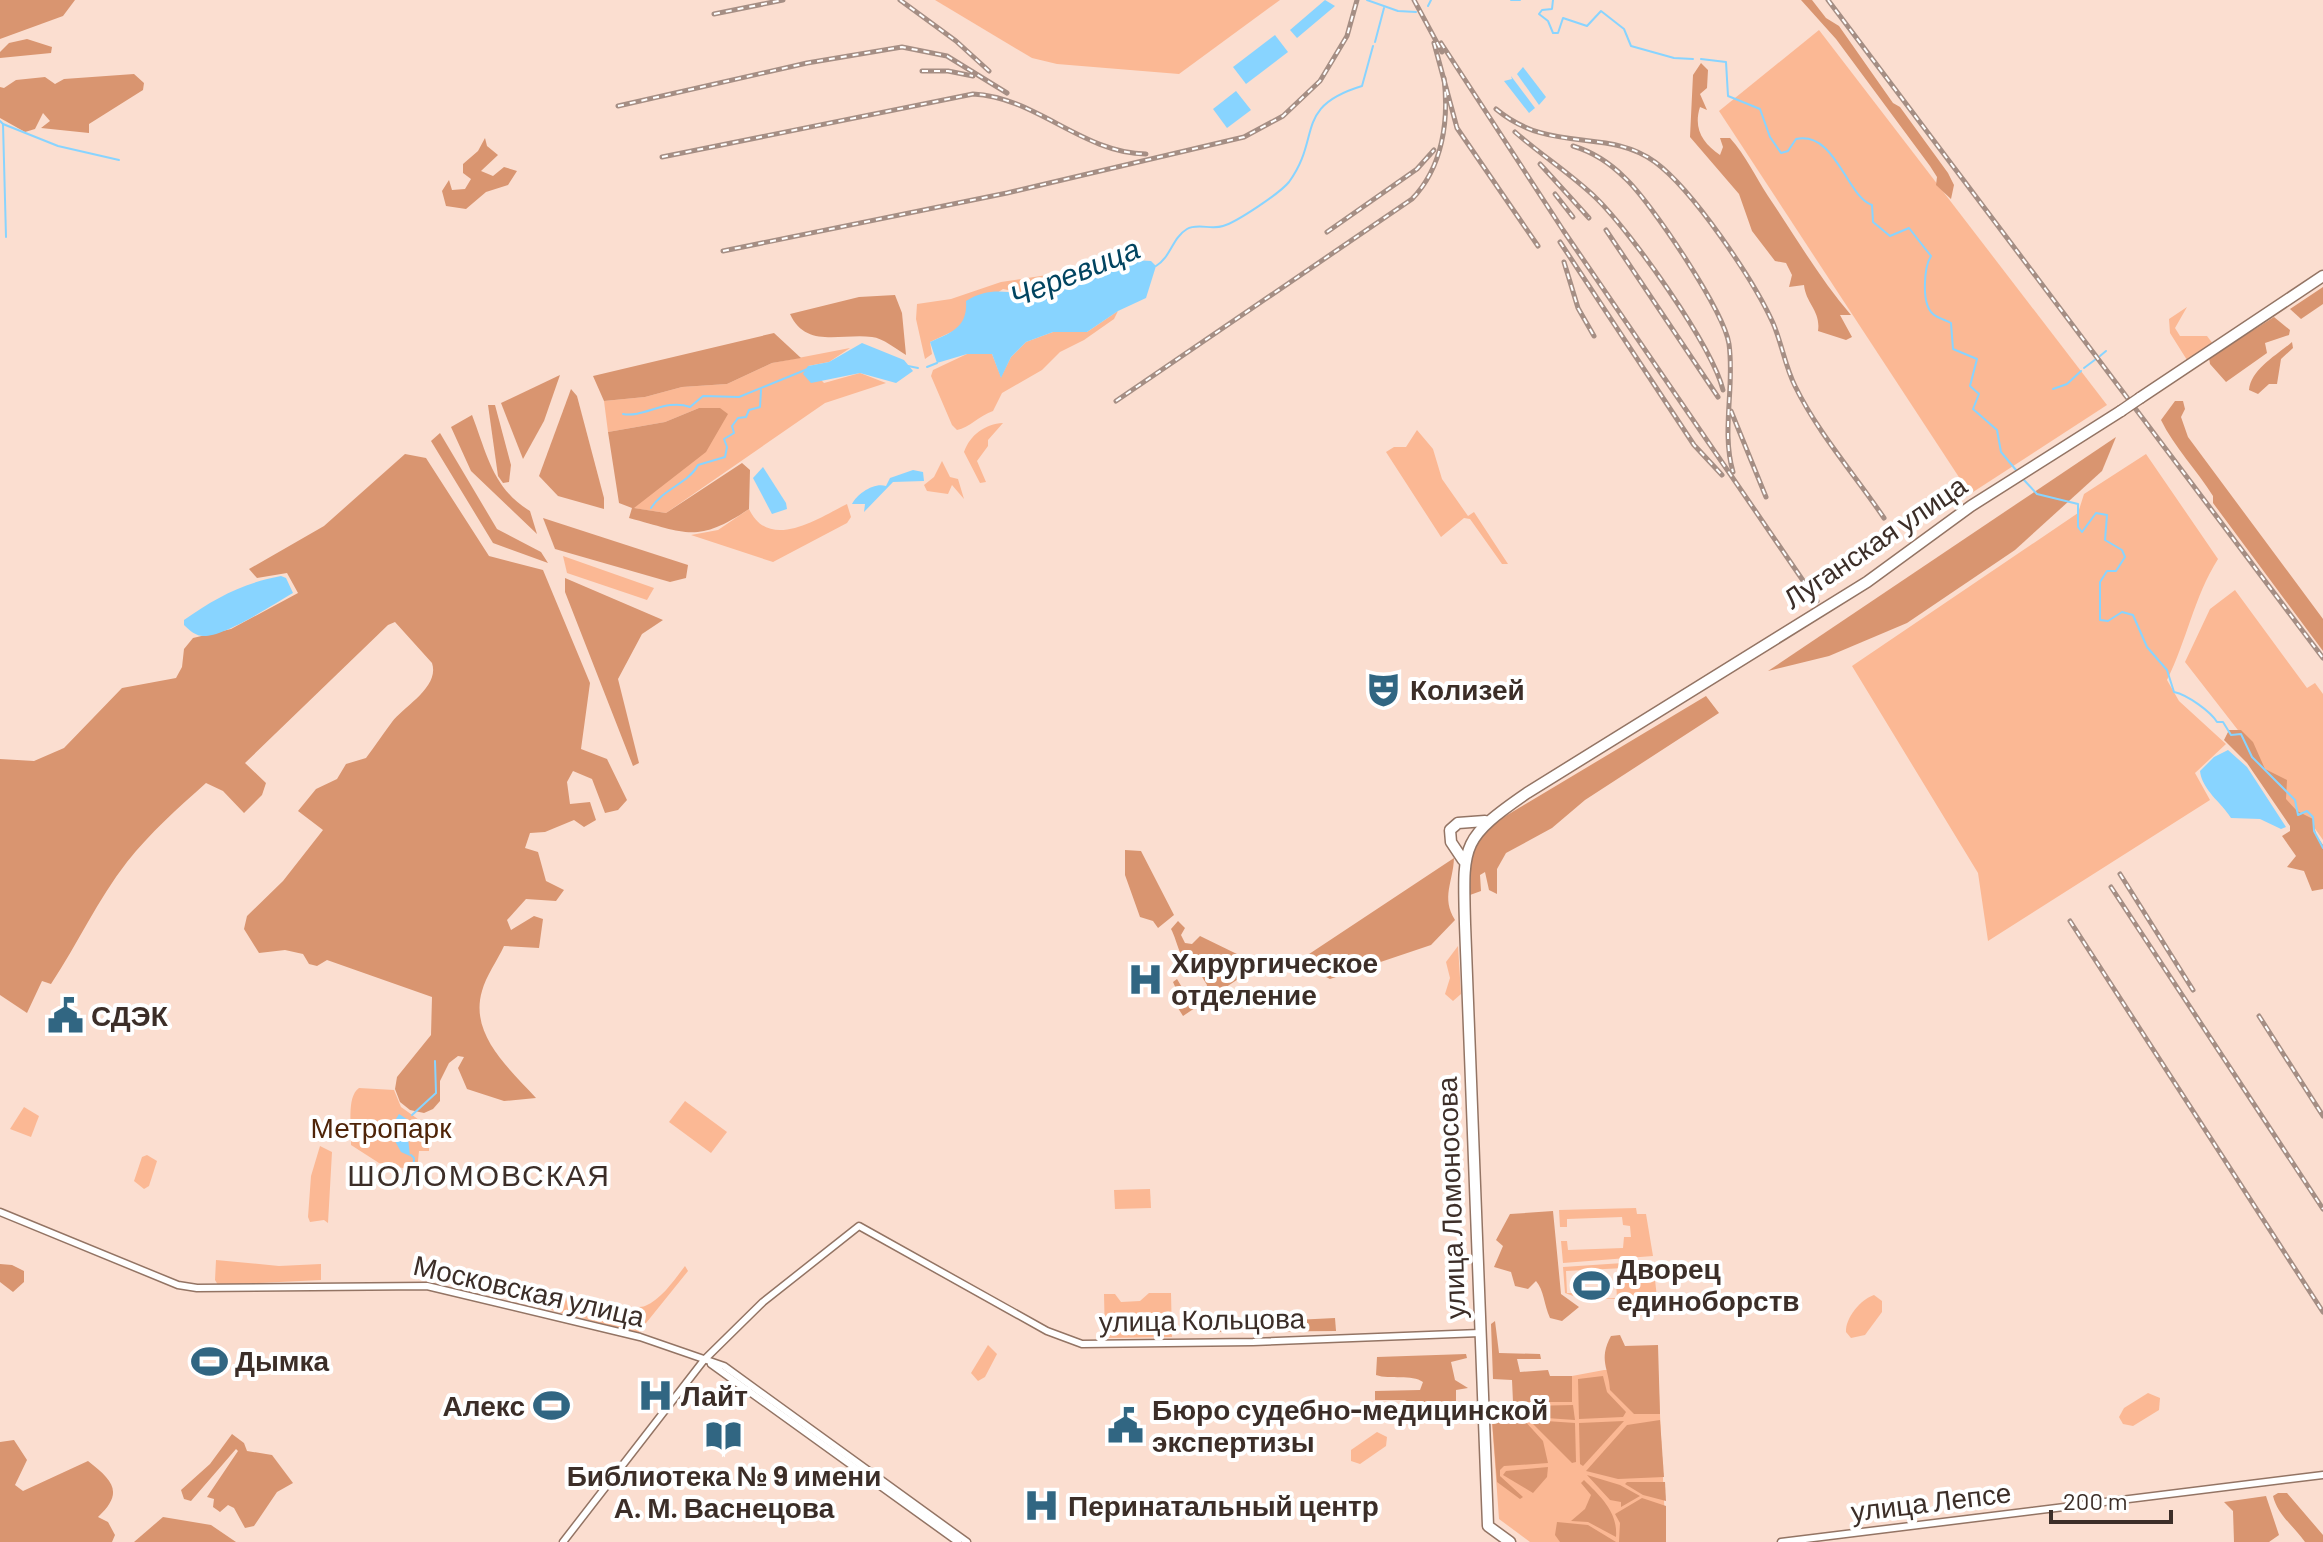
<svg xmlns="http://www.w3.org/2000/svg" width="2323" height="1542" viewBox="0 0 2323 1542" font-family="Barlow,sans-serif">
  <rect width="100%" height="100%" fill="#fbded0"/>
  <!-- green -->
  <g fill="#fbb894">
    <polygon points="935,0 1280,0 1179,74 1057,64 1032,58"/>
    <polygon points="1819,30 2107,405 1970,494 1719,111"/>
    <path d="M1105,254L1110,259C1086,292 1041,298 1003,289L967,313L960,328L930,342L932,354L925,359L916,319L917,304L951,299L1001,282L1067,272Z"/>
    <polygon points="2187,307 2175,328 2180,336 2207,336 2213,344 2187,360 2170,333 2169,319"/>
    <path d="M1118,311L1114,319L1084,340L1060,352L1042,370L1002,393L993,411C980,415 969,428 957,430L952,425L931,376L933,370L967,354H992L1001,377L1011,357L1026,342L1053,332H1087Z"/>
    <polygon points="850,348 829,362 808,366 824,383 860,373 886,383 825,403 666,513 633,508 665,482 699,408 665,422 608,432 604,401 645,397 682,387 727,384 772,363"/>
    <path d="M1003,423L988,440V446L977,461L986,482L980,483L964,452C970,435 985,424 1003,423Z"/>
    <polygon points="1417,430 1433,449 1442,479 1468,516 1474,512 1508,564 1502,564 1470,519 1464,518 1441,537 1386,452 1394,447 1406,447"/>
    <path d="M2146,454L2218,559C2194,597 2187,640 2167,680L2179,701L2226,744L2195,773L2210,800L1988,941L1978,873L1852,666L2078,513L2084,494Z"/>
    <polygon points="942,461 950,477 958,479 964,499 952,485 948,494 927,491 924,485 934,477"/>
    <path d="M847,504L851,517L847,523L773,562L691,535L718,530L749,509C769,552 819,518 847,504Z"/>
    <polygon points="563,556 654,588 647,600 567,573"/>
    <polygon points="2235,590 2307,688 2315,683 2323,694 2323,840 2309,820 2294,827 2241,734 2185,662 2210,609"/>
    <polygon points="1458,946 1461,994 1453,1001 1445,994 1450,978 1446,962"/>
    <path d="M359,1088L394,1090L401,1107L429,1127V1151H419L417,1171L379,1163L351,1145C352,1128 346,1097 359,1088Z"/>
    <polygon points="685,1101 727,1132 711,1153 669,1122"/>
    <polygon points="24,1107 39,1116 31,1137 10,1129"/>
    <polygon points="320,1146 332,1152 328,1223 324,1220 310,1222 308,1217 311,1176"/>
    <polygon points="147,1155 157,1161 149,1186 144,1189 134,1181 142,1157"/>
    <polygon points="1150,1189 1151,1208 1115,1209 1114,1190"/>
    <polygon points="1636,1208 1637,1214 1646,1214 1653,1256 1563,1263 1561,1241 1567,1241 1568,1250 1623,1248 1624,1237 1631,1237 1630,1226 1623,1225 1622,1217 1567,1219 1567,1227 1560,1227 1559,1210"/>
    <polygon points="216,1260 279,1266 321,1264 321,1280 218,1285 215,1280"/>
    <polygon points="1653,1261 1657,1298 1594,1298 1617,1299 1616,1280 1626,1278 1624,1268 1566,1271 1567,1293 1585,1293 1584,1300 1565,1293 1563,1267"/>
    <path d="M685,1266L688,1271L638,1333L532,1305L537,1287C553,1291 631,1312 645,1306C662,1299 674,1280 685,1266Z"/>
    <polygon points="1149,1293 1171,1293 1172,1337 1105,1338 1104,1294 1115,1294 1121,1302 1140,1301"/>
    <path d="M1874,1295L1882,1301V1312L1865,1335L1851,1338L1846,1332C1845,1318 1861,1299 1874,1295Z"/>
    <polygon points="988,1345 997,1354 985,1377 978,1381 971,1373"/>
    <polygon points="1604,1370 1658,1371 1666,1542 1530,1542 1499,1519 1491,1408 1513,1407 1513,1402 1571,1402 1572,1376"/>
    <polygon points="2148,1393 2160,1398 2159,1410 2133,1426 2123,1424 2119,1417 2124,1408"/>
    <polygon points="1377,1432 1387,1437 1386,1446 1360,1464 1351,1461 1351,1450"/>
  </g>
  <!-- forest -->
  <g fill="#d99570">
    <polygon points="0,0 75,0 63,16 0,39"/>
    <polygon points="1801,0 1812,0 1826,18 1839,26 1893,103 1900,107 1948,173 1954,185 1951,199 1936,185 1937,177 1930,166 1836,39"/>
    <polygon points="27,39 52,47 51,53 0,58 0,52 9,43"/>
    <path d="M1701,63L1708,70L1707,88L1700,94L1707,110L1700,107C1693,129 1703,143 1720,155L1723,147L1720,138H1730C1746,156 1755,176 1768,196C1795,236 1820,279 1851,315H1840L1852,337L1846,340L1818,331C1821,311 1806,304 1804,285L1789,287L1792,275L1786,263L1775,261L1752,231L1739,194L1690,137L1693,75Z"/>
    <polygon points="134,74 144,83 143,90 89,124 89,133 41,128 50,121 43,113 35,129 25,132 0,118 0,87 4,88 16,80 45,77 55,84 64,79"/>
    <polygon points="485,138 487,146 498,155 481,171 493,176 504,167 517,171 508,185 486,192 466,209 446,206 442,191 449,180 452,190 465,189 471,179 463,173 463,164 478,151"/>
    <polygon points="2323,287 2323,304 2301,319 2290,309"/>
    <path d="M895,295L902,313L906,355C896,349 883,338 872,337C841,333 806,349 790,314L859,297Z"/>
    <polygon points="2274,317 2290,330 2289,335 2265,343 2267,353 2226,382 2210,364 2209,358"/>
    <polygon points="774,333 801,358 772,363 727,384 682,387 645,397 604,401 593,376"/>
    <path d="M2292,342L2293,348L2281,359L2277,384H2269L2258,394L2249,390C2251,369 2277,355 2292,342Z"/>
    <polygon points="560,375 544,421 523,459 501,403"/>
    <polygon points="571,389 577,396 604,498 604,509 558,496 539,476"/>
    <path d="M2175,401H2183L2185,409L2181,417L2188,437L2323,619V651L2213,503V496C2197,470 2174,447 2161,420Z"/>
    <polygon points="488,405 495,405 511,465 509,482 503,483 498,476"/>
    <path d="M699,408H720L728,414L706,452L634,508L666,513L742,463L750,470L749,509C697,544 686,533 629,518L632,508L619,503L608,432L665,422Z"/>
    <path d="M472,415C487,454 493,489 530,511L537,534L471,471L451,427Z"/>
    <polygon points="440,433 497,529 541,552 548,563 493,543 431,441"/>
    <polygon points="2116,437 2102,471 2015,550 1907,623 1829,656 1768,671"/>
    <path d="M405,454L426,458L489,556L543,570L590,683L581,749L607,759L627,800L618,810L605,813L592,779L573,771L567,782L570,804L590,802L596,820L584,827L574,820L545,832L530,833L525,848L538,852L546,881L564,890L556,901L526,899L507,920L511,930L534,916L543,919L539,948L504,946C497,961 486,976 482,991C469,1035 510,1069 536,1098L504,1101L467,1089L458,1068L464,1057L458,1056L449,1063L440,1081V1101L433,1109L424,1113L410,1110L400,1102L395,1089L397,1077L431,1035L432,997L327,960L317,966L309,964L303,954L285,950L259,953L244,929L247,916L283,881L323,830L298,811L316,789L337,779L346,764L366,758C375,746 383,734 392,722C404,706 440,687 432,663L395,622L388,625L245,763L266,783L262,795L244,813L223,791L206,783C178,808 150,833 127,862C98,899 77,945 51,984L42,981L27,1013L0,995V759L34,761L64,748L122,688L176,678L182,667L184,649L193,638L231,629L298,593L287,573L257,578L249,569L324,526Z"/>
    <polygon points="543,518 688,565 686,578 670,582 555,549"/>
    <polygon points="565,578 663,620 642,634 618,679 639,763 633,766 565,592"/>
    <polygon points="1706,696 1719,713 1585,800 1552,828 1506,853 1497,869 1497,894 1489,890 1485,872 1480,875 1481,891 1470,895 1467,862 1474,835"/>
    <polygon points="2229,730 2241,730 2253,742 2265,769 2287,780 2286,799 2297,811 2313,819 2316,835 2323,845 2323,889 2312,891 2304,871 2287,867 2296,856 2282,836 2290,831 2290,826 2247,763 2224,740"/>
    <polygon points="1125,850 1141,851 1174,915 1158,928 1153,921 1140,917 1125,875"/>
    <path d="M1454,858C1453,883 1441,897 1455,920L1431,945L1330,979L1297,962Z"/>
    <path d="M1178,921L1185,928L1181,935L1185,943L1192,944L1200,936L1239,955L1265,961L1183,1016L1178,1008L1181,1000L1173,982L1177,979L1189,999L1197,1001L1204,996L1207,985L1196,967C1178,961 1179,944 1171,929Z"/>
    <path d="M1553,1211L1561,1294L1579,1307L1562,1321L1550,1318C1544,1305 1544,1290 1536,1281L1528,1289L1515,1286L1511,1272L1494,1267L1503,1246L1496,1240L1510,1214Z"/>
    <polygon points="0,1264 12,1265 24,1271 24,1282 13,1292 0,1282"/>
    <polygon points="1335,1318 1336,1331 1211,1332 1211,1324"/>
    <polygon points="1495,1321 1499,1353 1540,1354 1541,1359 1517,1359 1520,1372 1548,1370 1550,1376 1572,1376 1572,1402 1513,1402 1512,1380 1493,1379 1491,1324"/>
    <path d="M1620,1335L1625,1346L1658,1345L1660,1414H1634L1610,1390C1609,1368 1598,1360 1611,1336Z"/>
    <path d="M1466,1354L1467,1358L1451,1362L1455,1380L1468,1388L1456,1390V1403L1450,1410L1418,1408L1405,1400H1375V1391L1420,1390L1423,1382C1412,1374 1390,1380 1376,1375L1377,1357Z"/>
    <polygon points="1603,1376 1607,1392 1626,1412 1623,1417 1579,1419 1578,1379"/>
    <polygon points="1573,1405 1575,1420 1532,1417 1527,1406"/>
    <polygon points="1525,1406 1523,1419 1543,1441 1548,1463 1504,1466 1500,1470 1500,1476 1523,1497 1520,1499 1497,1482 1491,1408"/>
    <polygon points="1532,1420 1575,1423 1576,1462 1572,1463 1531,1422"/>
    <polygon points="1660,1420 1664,1477 1618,1479 1586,1471 1627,1425"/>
    <polygon points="1624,1421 1583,1466 1580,1464 1579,1423"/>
    <polygon points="232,1434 244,1443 247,1451 272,1455 293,1483 277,1492 254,1526 245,1528 234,1508 228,1505 220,1512 213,1507 214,1499 207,1497 238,1451 236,1449 191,1501 184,1499 181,1490 210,1464"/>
    <path d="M14,1440L27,1460L15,1485L23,1491L88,1461C112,1480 125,1492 98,1517L108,1522L115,1535L112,1542H0V1442Z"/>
    <polygon points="1548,1467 1547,1477 1533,1493 1503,1475 1506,1471"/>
    <polygon points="1587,1475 1620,1485 1640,1496 1621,1507 1621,1502 1610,1500"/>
    <path d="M1584,1480C1601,1497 1618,1512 1616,1537L1588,1522L1571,1521L1585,1509L1591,1495L1581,1483Z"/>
    <polygon points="1627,1482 1665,1482 1666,1501 1643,1495 1625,1484"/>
    <path d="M2278,1493H2287L2323,1535V1542H2305C2294,1526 2278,1516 2273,1496Z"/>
    <polygon points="2266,1496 2279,1535 2269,1542 2234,1542 2233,1511 2224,1502"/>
    <polygon points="1642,1498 1666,1506 1666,1542 1619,1542 1620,1523 1615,1514"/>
    <polygon points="163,1517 211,1525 236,1542 134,1542"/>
    <polygon points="1557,1522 1588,1525 1616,1542 1560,1542 1555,1535"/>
  </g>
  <!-- water -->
  <g fill="#88d4ff">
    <polygon points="1325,0 1335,6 1297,38 1290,30"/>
    <polygon points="1275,35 1288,52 1246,84 1233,67"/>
    <polygon points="1523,67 1546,97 1539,105 1517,74"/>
    <polygon points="1511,76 1535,108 1529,113 1504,81 1512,79"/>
    <polygon points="1236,91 1251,110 1227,128 1213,109"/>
    <path d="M1134,260L1151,261L1156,266L1146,298L1118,311L1087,332H1053L1026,342L1011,357L1001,378L992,354H967L937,363L930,342C951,333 968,327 966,301C1000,280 1021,302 1055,292C1064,289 1075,286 1084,282C1105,275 1107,262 1134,260Z"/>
    <polygon points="862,343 904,360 913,371 896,383 860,373 811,383 803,374 808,366 829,362"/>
    <polygon points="763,467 786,503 787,509 772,514 753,478"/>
    <path d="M913,470L923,472L924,481L893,482L864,512L865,504H852C857,494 874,482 886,486L890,478Z"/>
    <path d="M281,576L286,578L293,593C274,604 227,635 206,636C197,637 190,631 184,625V620C215,598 243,583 281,576Z"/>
    <path d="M2228,750L2247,767L2286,827L2281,829L2260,819L2231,818C2221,802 2202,790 2200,771L2214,757Z"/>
    <polygon points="399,1114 413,1123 408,1138 410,1156 401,1152 389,1130"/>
  </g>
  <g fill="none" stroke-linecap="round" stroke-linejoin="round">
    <!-- stream -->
    <g stroke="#88d4ff" stroke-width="2">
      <polyline points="1367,0 1398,11 1416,12"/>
      <polyline points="1511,0 1520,0"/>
      <polyline points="1553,0 1552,9 1542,10 1539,14 1548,21 1553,33 1558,33 1563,18 1587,26 1601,11 1624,29 1631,46 1674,58 1693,59"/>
      <polyline points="1428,6 1431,0"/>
      <polyline points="1375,42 1384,8"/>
      <path d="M1701,59L1726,62L1728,96L1760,109L1770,137L1781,153L1788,151L1796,139C1836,131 1846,196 1872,205L1873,222L1890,236L1909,228L1931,256C1924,267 1921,304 1933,314C1937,318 1946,320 1951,323L1953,349L1977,359L1970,386L1979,394L1973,409L1997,430L2001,452L2016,470"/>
      <polyline points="0,121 3,124 6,237"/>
      <polyline points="3,124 58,146 119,160"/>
      <path d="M1156,266C1171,257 1172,238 1187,229C1197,223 1212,230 1223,226C1237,222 1280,193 1289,182C1322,137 1293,107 1362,86L1373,46"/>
      <polyline points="2100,356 2106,351"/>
      <polyline points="908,366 918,368"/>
      <polyline points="927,367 937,363"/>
      <polyline points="2084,368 2096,359"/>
      <polyline points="2053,389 2067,384 2081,371"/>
      <path d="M623,414C644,418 666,398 690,407L703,396L739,397L810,368"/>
      <path d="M2024,480L2037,494L2078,504V527L2082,532L2096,513L2107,515L2105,540L2122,550L2125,557L2116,571H2107L2100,582V620L2108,621L2122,612L2133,615L2147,647L2167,670L2174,692C2188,695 2211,712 2217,722H2223L2231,735L2241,734L2252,757L2295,800L2298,815L2307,811L2313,817L2314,831L2323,848"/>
      <path d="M651,508C663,489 689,483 698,465L725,457L727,447L724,439L734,433L732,426L738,418L746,417L749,410L760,407L761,390"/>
      <polyline points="412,1115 436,1093 435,1061"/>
      <polyline points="411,1155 414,1158 413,1173"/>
    </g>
    <defs>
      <g id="secondary">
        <polyline points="0,1212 178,1285 197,1288 427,1286 640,1337 724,1366 967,1542"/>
        <polyline points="711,1364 958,1542"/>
        <polyline points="563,1542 704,1360 763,1302 859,1226 1047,1331 1082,1344 1253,1342 1480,1333"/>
        <polyline points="1781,1542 2323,1475"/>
      </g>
      <g id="highway">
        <polyline points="2140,398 2323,276"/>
        <polyline points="1463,860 1451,842 1450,830 1458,823 1485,821"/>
        <path d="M1510,1542L1488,1526L1465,924C1463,845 1460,839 1527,793L1867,582L1971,506L2121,411"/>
      </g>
    </defs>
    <!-- secondary casing -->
    <use href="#secondary" stroke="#937464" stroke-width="9"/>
    <!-- highway casing -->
    <use href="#highway" stroke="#937464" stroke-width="13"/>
    <!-- secondary -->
    <use href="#secondary" stroke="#fff" stroke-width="6"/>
    <!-- highway -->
    <use href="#highway" stroke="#fff" stroke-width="10"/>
    <defs>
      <g id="rail">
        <polyline points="900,0 956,41 989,71"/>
        <polyline points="1414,0 1442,52"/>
        <polyline points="1828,0 2323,658"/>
        <polyline points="714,14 783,0"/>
        <polyline points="1434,43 1457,128 1538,246"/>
        <polyline points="1441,43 1563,230 1817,601"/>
        <polyline points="922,71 948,71 973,76"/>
        <polyline points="618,106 807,63 902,47 947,56 1007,93"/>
        <path d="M1496,109C1551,155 1607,127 1655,162C1693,190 1753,279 1773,323C1782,344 1785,366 1795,386C1818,433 1855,475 1884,518"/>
        <path d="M1515,132C1541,155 1571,174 1596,198C1630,231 1712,345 1723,390"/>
        <path d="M1573,146C1593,152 1611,164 1625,178C1651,202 1724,311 1729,344C1735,387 1721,430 1733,472"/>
        <path d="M662,157L973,94C1036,97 1082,153 1146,154"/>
        <polyline points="1540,164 1589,218"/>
        <polyline points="1555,194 1573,217"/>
        <polyline points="1606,230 1718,397"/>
        <polyline points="1327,232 1417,169 1434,150"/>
        <polyline points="1560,242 1694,445 1722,475"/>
        <polyline points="723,251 1007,193 1244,137 1283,116 1320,81 1347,36 1357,0"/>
        <polyline points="1564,262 1578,308 1594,336"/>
        <path d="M1116,401L1412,199C1443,167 1449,120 1444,78"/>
        <polyline points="1731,411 1766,497"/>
        <polyline points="2120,874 2193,990"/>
        <polyline points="2111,887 2323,1209"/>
        <polyline points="2070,921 2323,1312"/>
        <polyline points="2259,1016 2323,1116"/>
      </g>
    </defs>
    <!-- rail casing -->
    <use href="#rail" stroke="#a58e84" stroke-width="5"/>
    <!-- rail -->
    <use href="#rail" stroke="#fff" stroke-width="2" stroke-dasharray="6" stroke-linecap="butt"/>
    <defs>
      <polyline id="highway-bridge" points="2121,411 2140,398"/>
    </defs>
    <!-- highway-bridge casing -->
    <use href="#highway-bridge" stroke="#937464" stroke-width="13" stroke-linecap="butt"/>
    <!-- highway-bridge -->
    <use href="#highway-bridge" stroke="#fff" stroke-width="10"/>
  </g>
  <!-- icons -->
  <defs>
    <symbol id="theatre-bare" viewBox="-9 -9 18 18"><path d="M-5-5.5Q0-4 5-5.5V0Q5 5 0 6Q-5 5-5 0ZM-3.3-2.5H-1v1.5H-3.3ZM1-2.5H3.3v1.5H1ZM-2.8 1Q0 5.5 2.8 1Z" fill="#316682" stroke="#fff" stroke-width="2.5" paint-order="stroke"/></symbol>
    <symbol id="hospital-bare" viewBox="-9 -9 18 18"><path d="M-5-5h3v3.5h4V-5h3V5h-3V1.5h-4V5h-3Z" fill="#316682" stroke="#fff" stroke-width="2.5" paint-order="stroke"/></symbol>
    <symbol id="civic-bare" viewBox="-9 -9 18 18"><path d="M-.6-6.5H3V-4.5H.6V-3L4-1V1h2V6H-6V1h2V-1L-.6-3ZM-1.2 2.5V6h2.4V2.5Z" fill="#316682" stroke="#fff" stroke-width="2.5" paint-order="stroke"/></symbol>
    <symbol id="stadium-bare" viewBox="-9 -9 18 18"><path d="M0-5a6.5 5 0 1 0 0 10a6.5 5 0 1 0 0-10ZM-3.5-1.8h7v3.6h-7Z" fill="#316682" stroke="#fff" stroke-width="2.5" paint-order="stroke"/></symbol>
    <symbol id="library-bare" viewBox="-9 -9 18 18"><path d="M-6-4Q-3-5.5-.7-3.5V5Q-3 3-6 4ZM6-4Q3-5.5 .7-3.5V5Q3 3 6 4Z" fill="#316682" stroke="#fff" stroke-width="2.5" paint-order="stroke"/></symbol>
  </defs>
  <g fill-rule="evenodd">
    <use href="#theatre-bare" x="1358" y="664" width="51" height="51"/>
    <use href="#hospital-bare" x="1120" y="954" width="51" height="51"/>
    <use href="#civic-bare" x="40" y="990" width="51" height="51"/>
    <use href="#stadium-bare" x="1566" y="1260" width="51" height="51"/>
    <use href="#stadium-bare" x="184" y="1336" width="51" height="51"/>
    <use href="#hospital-bare" x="630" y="1370" width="51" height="51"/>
    <use href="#stadium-bare" x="526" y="1380" width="51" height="51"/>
    <use href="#civic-bare" x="1100" y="1400" width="51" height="51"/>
    <use href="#library-bare" x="698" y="1410" width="51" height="51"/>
    <use href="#hospital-bare" x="1016" y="1480" width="51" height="51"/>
  </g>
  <g text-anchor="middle" stroke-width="8" stroke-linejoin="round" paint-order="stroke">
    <!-- street labels -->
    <g font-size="28" fill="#3c2e28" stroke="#fff">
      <text transform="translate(1875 542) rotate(-34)" y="10">Луганская улица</text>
      <text transform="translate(1451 1198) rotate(-92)" y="10">улица Ломоносова</text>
      <text transform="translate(529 1291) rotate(13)" y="10">Московская улица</text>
      <text transform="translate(1202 1320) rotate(-1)" y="10">улица Кольцова</text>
      <text transform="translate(1931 1502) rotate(-7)" y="10">улица Лепсе</text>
    </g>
    <!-- poi labels -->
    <g font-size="28" font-weight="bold" fill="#3c2e28" stroke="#fff" text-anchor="start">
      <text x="1410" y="700">Колизей</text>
      <text x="1171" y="973">Хирургическое<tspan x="1171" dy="32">отделение</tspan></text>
      <text x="91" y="1026">СДЭК</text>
      <text x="1617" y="1279">Дворец<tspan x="1617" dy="32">единоборств</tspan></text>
      <text x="235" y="1371">Дымка</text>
      <text x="681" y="1406">Лайт</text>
      <text x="525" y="1416" text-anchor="end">Алекс</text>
      <text x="1152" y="1420">Бюро судебно-медицинской<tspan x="1152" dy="32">экспертизы</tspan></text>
      <text x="724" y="1486" text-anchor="middle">Библиотека № 9 имени<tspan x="724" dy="32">А. М. Васнецова</tspan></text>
      <text x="1068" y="1516">Перинатальный центр</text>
    </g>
    <!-- park labels -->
    <g font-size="28" fill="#4f2408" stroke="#fff">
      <text x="381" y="1138">Метропарк</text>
    </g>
    <!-- water labels -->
    <g font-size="30" font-style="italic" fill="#014460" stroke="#fff">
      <text transform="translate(1075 273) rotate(-22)" y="10">Черевица</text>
    </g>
    <!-- neighbourhood labels -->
    <g font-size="30" letter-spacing="2" fill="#3c2e28" stroke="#fff">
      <text x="479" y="1186">ШОЛОМОВСКАЯ</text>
    </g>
  </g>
  <!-- scale -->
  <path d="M2051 1510v12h120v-12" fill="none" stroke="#3c2e28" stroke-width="4"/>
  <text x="2063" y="1510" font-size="24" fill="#3c2e28" stroke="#ffffff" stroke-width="6" paint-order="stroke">200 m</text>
</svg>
